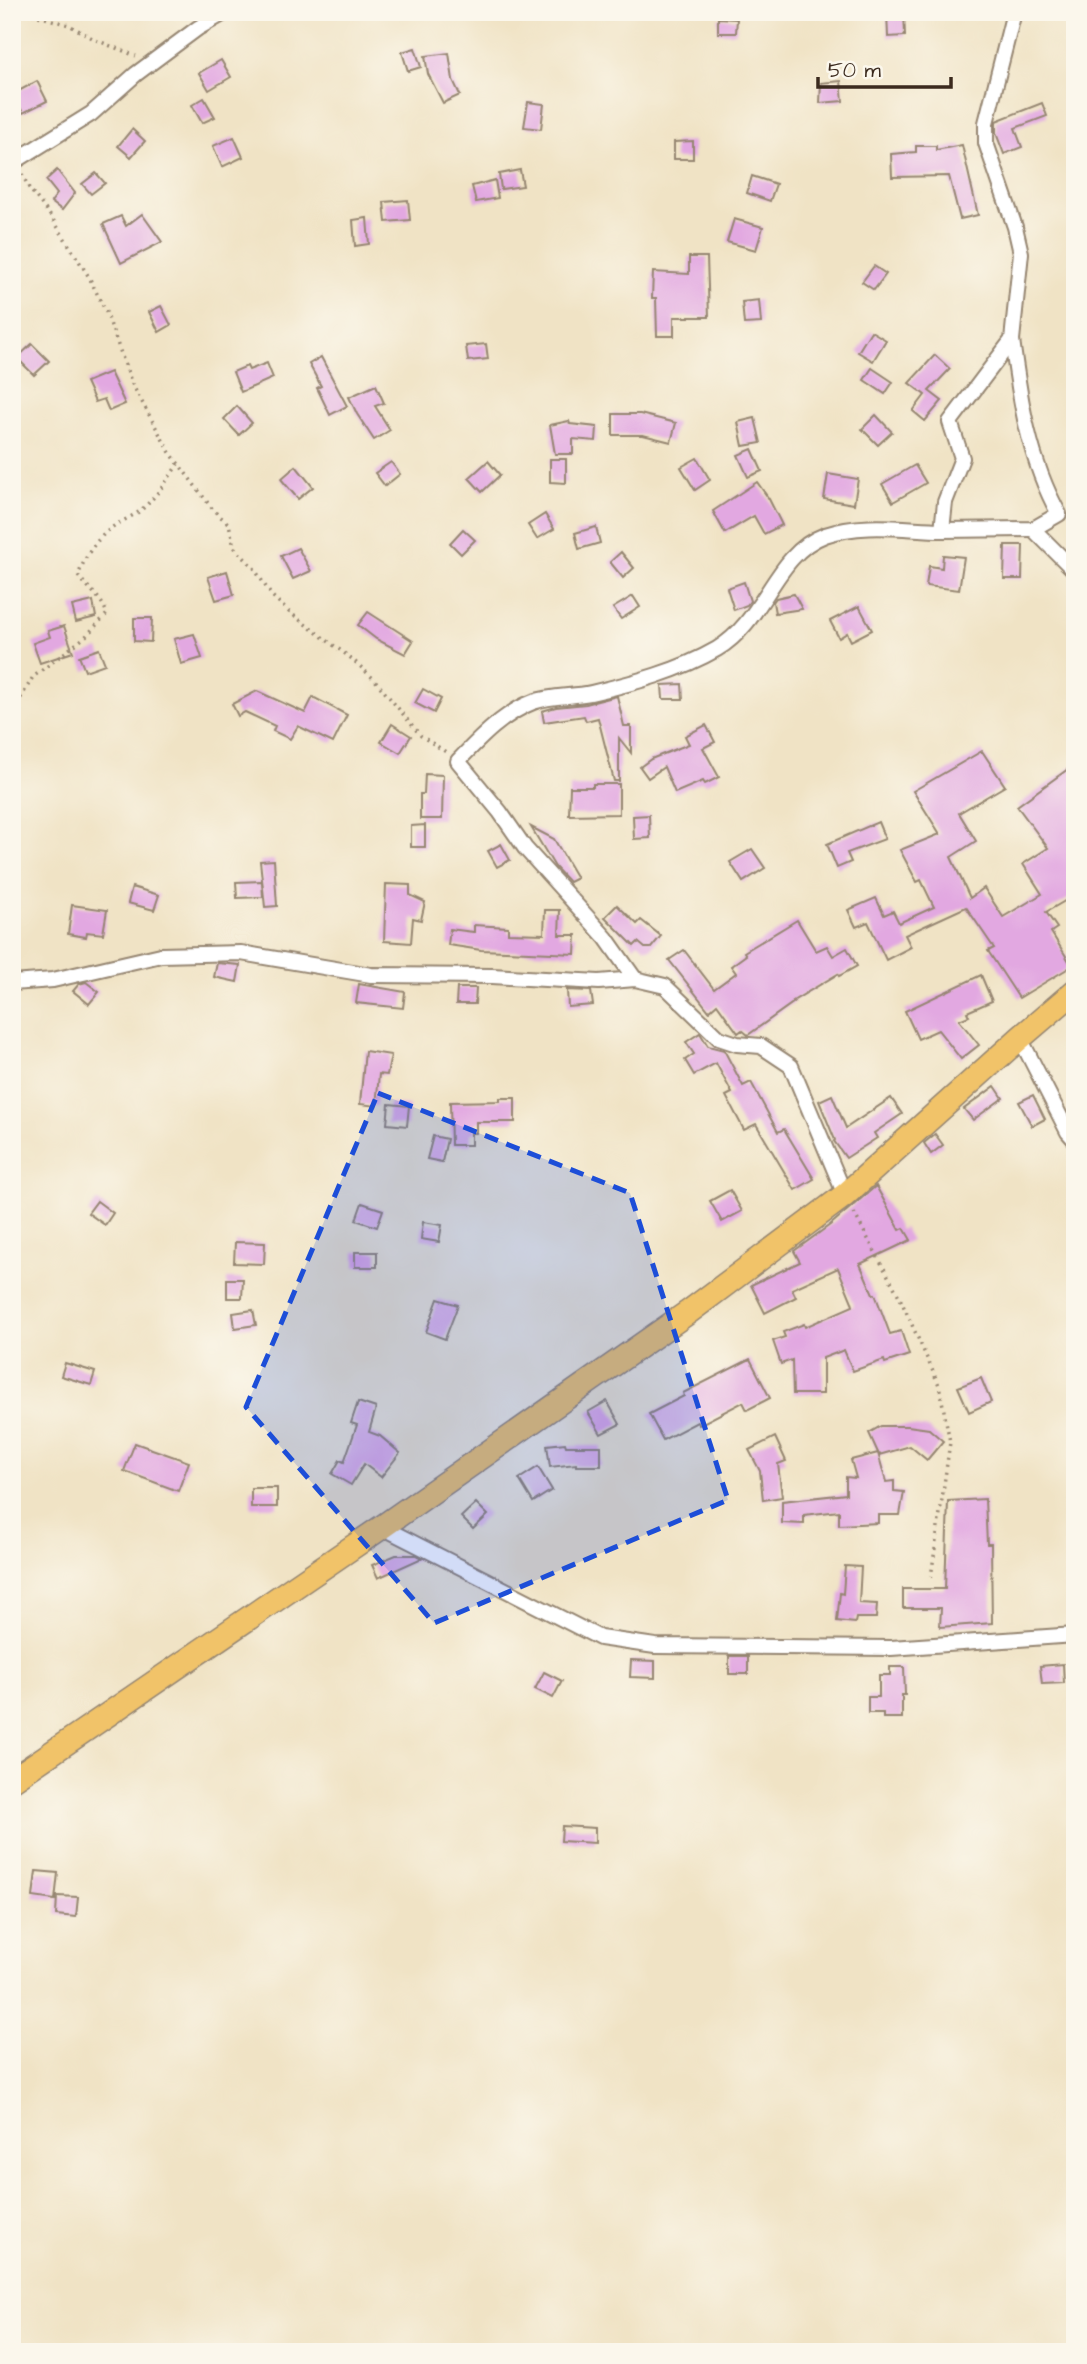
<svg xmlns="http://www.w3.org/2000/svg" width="1087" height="2364" viewBox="0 0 1087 2364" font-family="'Architects Daughter',sans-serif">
  <rect width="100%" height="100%" fill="#fbf7ec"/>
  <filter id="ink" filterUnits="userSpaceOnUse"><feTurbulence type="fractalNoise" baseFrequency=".0143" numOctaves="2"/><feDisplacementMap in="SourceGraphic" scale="14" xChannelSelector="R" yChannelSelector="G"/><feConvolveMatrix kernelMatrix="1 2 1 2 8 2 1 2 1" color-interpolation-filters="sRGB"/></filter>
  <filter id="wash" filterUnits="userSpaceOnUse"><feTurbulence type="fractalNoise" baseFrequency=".00686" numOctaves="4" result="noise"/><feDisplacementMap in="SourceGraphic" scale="28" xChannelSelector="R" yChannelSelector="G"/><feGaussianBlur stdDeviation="1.57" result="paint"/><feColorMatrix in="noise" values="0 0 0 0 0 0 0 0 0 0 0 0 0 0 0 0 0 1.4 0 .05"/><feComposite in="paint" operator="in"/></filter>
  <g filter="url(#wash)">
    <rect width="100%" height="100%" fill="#f0e3c5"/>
    <g id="blocks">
      <!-- building -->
      <g fill="#e2a8e1">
        <polygon points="887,12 904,12 905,36 888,37"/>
        <polygon points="718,18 737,19 736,33 718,33"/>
        <polygon points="415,48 421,67 408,71 402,52"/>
        <polygon points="449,53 453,80 460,95 443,103 428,74 425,56"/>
        <polygon points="221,60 231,77 209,90 199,73"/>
        <polygon points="37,81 47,101 23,113 13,94"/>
        <polygon points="841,81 843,101 820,103 821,83"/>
        <polygon points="204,98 215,117 202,123 192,105"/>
        <polygon points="528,102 544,104 541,129 524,127"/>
        <polygon points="1042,103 1047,116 1015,128 1022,147 1004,154 996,133 996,121"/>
        <polygon points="132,129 145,141 131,157 118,146"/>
        <polygon points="234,137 243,157 222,167 213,146"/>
        <polygon points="693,141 693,159 674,159 674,142"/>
        <polygon points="962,145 978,215 960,219 949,176 892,177 891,154 916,152 916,146 936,146 936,150"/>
        <polygon points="57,170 75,193 62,210 51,202 57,194 46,180"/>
        <polygon points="520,170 523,186 501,189 499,174"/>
        <polygon points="96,173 105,183 91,194 82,184"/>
        <polygon points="752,176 776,184 770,201 747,193"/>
        <polygon points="495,180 498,198 476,202 472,186"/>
        <polygon points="408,200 410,220 386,222 384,202"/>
        <polygon points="142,214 162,242 121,263 103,224 121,216 126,226"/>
        <polygon points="367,218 369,244 355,246 353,220"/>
        <polygon points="734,219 763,227 756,250 727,242"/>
        <polygon points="689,257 707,257 709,317 674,317 674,336 657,336 656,298 652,298 653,272 689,274"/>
        <polygon points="874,266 886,274 874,290 862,282"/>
        <polygon points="759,300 761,323 744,324 742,302"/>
        <polygon points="161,306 171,325 159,332 149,312"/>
        <polygon points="871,331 886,340 873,361 858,352"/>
        <polygon points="32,344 49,361 34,375 17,358"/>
        <polygon points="486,344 488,359 468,361 466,346"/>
        <polygon points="935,355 950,369 929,391 942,401 925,421 913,411 925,395 909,383"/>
        <polygon points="321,357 347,406 330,415 317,388 321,386 309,364"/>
        <polygon points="267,363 273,378 241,392 233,372 247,366 249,370"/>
        <polygon points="872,368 893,382 885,394 864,380"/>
        <polygon points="110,372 125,404 109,411 104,399 95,402 86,382"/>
        <polygon points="376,385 384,403 375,406 390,430 374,440 357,414 349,397"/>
        <polygon points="237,406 252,423 239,435 224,419"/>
        <polygon points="613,414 640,414 676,423 671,442 643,435 613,435"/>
        <polygon points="876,415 892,432 878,445 862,429"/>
        <polygon points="755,418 761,443 743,446 738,422"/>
        <polygon points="569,421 570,424 597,427 596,441 573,439 573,454 555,454 550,425"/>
        <polygon points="752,449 762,471 748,477 738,455"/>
        <polygon points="697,458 710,480 695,490 681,467"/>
        <polygon points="550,459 566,459 566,483 550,482"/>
        <polygon points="488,461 500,475 482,492 469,478"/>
        <polygon points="391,462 400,474 385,486 375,473"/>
        <polygon points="915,465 926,483 893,502 882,484"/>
        <polygon points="296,466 313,487 298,499 281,479"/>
        <polygon points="828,474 858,479 854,504 824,499"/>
        <polygon points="757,482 769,499 782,525 764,534 754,516 725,533 713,511"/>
        <polygon points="545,514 554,529 537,539 528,525"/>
        <polygon points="596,527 600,543 579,549 575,533"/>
        <polygon points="463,529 475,540 461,554 450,543"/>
        <polygon points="1005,545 1023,545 1022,579 1004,579"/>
        <polygon points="298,548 311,571 293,579 281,556"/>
        <polygon points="621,552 634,568 623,578 610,562"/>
        <polygon points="943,555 964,557 959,590 926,586 929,566 942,568"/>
        <polygon points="227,571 234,595 216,600 208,577"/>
        <polygon points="744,582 750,601 747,605 734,610 727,588"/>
        <polygon points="794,594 802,609 775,613 773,602 776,598"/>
        <polygon points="633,596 640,607 621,619 613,608"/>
        <polygon points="93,601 96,617 76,622 72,606"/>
        <polygon points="859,606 872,630 851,641 847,633 839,638 830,621"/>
        <polygon points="368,612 413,641 405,654 376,639 358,625"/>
        <polygon points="134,618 152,618 151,642 134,641"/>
        <polygon points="64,626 73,652 40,663 33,643 50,637 48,631"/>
        <polygon points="194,634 202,658 181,664 174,639"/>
        <polygon points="99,649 105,664 85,671 79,656"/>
        <polygon points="682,684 683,699 663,699 662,685"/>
        <polygon points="423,689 441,699 434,713 415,703"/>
        <polygon points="257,691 305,713 313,697 347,715 333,743 298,726 290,739 273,731 275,726 245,712 238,716 232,704"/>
        <polygon points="617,696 624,726 631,726 631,753 619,738 619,781 614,781 598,718 586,721 584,716 544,722 542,711 556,707 586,704"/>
        <polygon points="392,724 411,736 400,753 381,742"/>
        <polygon points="706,725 715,742 703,748 719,777 705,784 703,781 675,793 664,767 648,778 640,767 651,759 689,744 685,736"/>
        <polygon points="982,751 1005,786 959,813 976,841 951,857 970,898 984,888 1003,917 1042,894 1023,864 1048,848 1017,806 1075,764 1075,895 1046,912 1057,928 1051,932 1072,966 1019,998 988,951 994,948 966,907 905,935 911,947 886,960 868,922 856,927 848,910 876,898 884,915 893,911 899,923 934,907 921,880 917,882 900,850 940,834 913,791"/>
        <polygon points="425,774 443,775 442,819 420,819 420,794 424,794"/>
        <polygon points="593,784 619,784 619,814 569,815 570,787 593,787"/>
        <polygon points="649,815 650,838 634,839 633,816"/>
        <polygon points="878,822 885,839 847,853 851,862 837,868 827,844"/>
        <polygon points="425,825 425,847 411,847 411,826"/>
        <polygon points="531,827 554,839 577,878 569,882 555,867"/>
        <polygon points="501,844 510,860 497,867 488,851"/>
        <polygon points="752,849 765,868 743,882 730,862"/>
        <polygon points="274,860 277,906 265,907 260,861"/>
        <polygon points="262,881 263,897 237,898 236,882"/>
        <polygon points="386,884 410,885 410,895 425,902 421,920 413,918 411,943 384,941"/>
        <polygon points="132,887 159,895 154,910 128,903"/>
        <polygon points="72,905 107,910 103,934 87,932 86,937 68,934"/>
        <polygon points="617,905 637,924 641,920 661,936 651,948 645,948 638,942 634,946 605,917"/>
        <polygon points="545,910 560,910 559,935 576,935 575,954 481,950 448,945 450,929 474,932 474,925 508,927 508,933 544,934"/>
        <polygon points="797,920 816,951 827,946 833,956 847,948 857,966 839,976 838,974 793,1001 794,1002 748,1035 742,1030 738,1033 717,1004 709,1011 669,960 684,950 714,989 736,973 731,966 746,955 744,952"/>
        <polygon points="217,963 240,965 237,982 214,977"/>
        <polygon points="981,975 992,1001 967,1012 969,1016 959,1020 979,1045 961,1059 938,1030 918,1039 905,1011"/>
        <polygon points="86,982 99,992 89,1004 73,991 79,984"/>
        <polygon points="359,984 405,992 403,1008 356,1003"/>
        <polygon points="457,988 476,988 475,1004 456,1004"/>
        <polygon points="567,990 591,991 593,1005 568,1007"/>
        <polygon points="700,1033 708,1046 724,1050 743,1086 751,1082 778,1132 784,1129 814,1179 795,1190 756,1124 744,1130 726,1096 732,1093 716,1063 694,1075 685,1060 694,1054 686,1042"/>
        <polygon points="365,1051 391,1055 387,1075 379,1074 376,1106 360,1104"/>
        <polygon points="995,1086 1003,1098 973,1120 964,1109"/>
        <polygon points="832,1095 846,1128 891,1098 902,1114 874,1133 877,1138 846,1158 834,1141 835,1140 819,1101"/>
        <polygon points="1033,1095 1045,1119 1032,1126 1019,1102"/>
        <polygon points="500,1098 515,1098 515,1122 476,1122 476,1133 471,1133 471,1145 451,1145 450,1102 500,1101"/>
        <polygon points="389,1104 409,1106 407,1126 387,1124"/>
        <polygon points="935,1134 943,1145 931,1154 924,1143"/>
        <polygon points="433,1136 447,1139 442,1162 427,1159"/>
        <polygon points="876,1186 900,1230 904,1228 911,1240 860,1264 873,1294 875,1294 890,1334 901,1331 909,1355 885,1363 884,1360 853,1371 844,1350 823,1358 823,1394 793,1394 792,1360 781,1364 773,1341 785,1337 783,1332 804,1324 805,1327 853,1306 852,1302 838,1268 792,1289 796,1297 765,1313 751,1285 800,1262 794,1251 830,1225"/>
        <polygon points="730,1190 742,1211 722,1222 710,1201"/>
        <polygon points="97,1201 113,1213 105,1225 88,1213"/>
        <polygon points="362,1203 383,1210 377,1227 356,1220"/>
        <polygon points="423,1222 442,1225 439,1242 421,1239"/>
        <polygon points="235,1242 265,1243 264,1264 234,1263"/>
        <rect x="355" y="1252" width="22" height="15"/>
        <polygon points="227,1279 243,1279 242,1298 227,1298"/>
        <polygon points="438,1299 458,1305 445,1339 426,1332"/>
        <polygon points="253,1310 256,1325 235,1328 233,1313"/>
        <polygon points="750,1359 770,1398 747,1410 743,1402 699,1425 697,1422 663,1440 649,1414 684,1396 683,1393"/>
        <polygon points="65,1363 95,1372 91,1385 61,1376"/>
        <polygon points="981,1378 991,1402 969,1412 958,1387"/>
        <polygon points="607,1401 620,1424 601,1434 588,1412"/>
        <polygon points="358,1402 376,1408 369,1432 380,1436 400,1453 381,1477 364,1464 351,1485 332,1474 340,1460 344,1462 357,1425 351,1423"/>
        <polygon points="881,1426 908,1426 929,1429 943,1441 927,1460 910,1446 879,1455 869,1433"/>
        <polygon points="775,1437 786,1461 778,1464 782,1497 763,1500 760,1471 749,1450"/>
        <polygon points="135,1443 189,1462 178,1491 124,1471"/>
        <polygon points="565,1443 566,1446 601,1446 601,1466 576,1466 576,1464 550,1467 547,1445"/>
        <polygon points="878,1453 886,1482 894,1481 894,1491 904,1492 900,1515 878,1515 878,1523 839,1525 839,1511 804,1515 804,1524 782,1523 782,1501 846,1494 846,1477 856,1478 851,1460"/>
        <polygon points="538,1467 552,1490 533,1502 519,1479"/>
        <rect x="251" y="1488" width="26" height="19"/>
        <polygon points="985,1499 987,1544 991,1544 992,1623 940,1627 941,1608 903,1608 903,1589 945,1589 948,1501"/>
        <polygon points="476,1503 488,1515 473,1529 461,1517"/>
        <polygon points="396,1555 416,1555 422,1558 378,1578 372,1565"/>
        <polygon points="845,1566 861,1567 859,1603 877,1604 876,1618 856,1618 855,1623 837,1621 840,1593 843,1594"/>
        <rect x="729" y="1656" width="19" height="18"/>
        <polygon points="631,1660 655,1661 655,1678 630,1677"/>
        <polygon points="1063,1664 1064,1683 1042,1684 1040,1666"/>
        <polygon points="890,1667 904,1667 905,1695 902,1695 902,1718 883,1718 883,1713 868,1713 868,1697 879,1697 879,1675 890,1675"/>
        <polygon points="544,1672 562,1681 553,1698 535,1689"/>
        <polygon points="562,1826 595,1828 595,1843 561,1841"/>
        <polygon points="36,1871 58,1873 55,1900 33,1897"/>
        <polygon points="57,1896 78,1897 76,1917 56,1915"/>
      </g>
    </g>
  </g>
  <g filter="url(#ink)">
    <use href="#blocks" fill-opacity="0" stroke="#968672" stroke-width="2"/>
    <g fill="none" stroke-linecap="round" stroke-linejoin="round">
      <defs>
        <g id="minor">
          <polyline points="12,163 91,114 136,74 198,28 226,12"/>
          <polyline points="1033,529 1075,571"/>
          <path d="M942,530L1033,529L1059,514C1029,460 1020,400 1012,340"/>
          <path d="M635,979L606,938L525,848L500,812L458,761C480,738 504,713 533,702C551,695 573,697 591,693C634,683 679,671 717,649C766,620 774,554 825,535C862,522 903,529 942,530L945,502L962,458L950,422L1012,340L1021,253L1015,227L986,143V123L1014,12"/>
          <polyline points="12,983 53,980 161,955 241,953 371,975 492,976 599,982 635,979 665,986 719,1038 737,1044 761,1046 791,1066 845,1195"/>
          <polyline points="1020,1038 1068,1132 1075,1140"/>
          <polyline points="382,1527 600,1638 655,1646 891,1648 1075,1635"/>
        </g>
        <polyline id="primary" points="12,1780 382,1527 690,1311 845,1195 1020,1038 1075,991"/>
      </defs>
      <!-- minor casing -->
      <use href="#minor" stroke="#968672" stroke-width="18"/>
      <!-- primary casing -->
      <use href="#primary" stroke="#968672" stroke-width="26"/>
      <!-- path -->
      <g stroke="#968672" stroke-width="3.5" stroke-dasharray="2 5" stroke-linecap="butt">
        <polyline points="25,12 69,25 96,40 136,56"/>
        <polyline points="22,174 29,188 52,218 89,277 106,312 132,384 169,451 214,511 229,524 234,547 254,568 271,595 289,612 352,659 374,679 421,736 446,752"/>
        <path d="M12,709L19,701L33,677L85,637L107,614C102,598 89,589 78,576C86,554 97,537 117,524C124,520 133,516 140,511C156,497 167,481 178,464"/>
        <polyline points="854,1213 899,1296 939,1385 950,1442 931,1577"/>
      </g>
      <!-- minor -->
      <use href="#minor" stroke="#fff" stroke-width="14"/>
      <!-- primary -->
      <use href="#primary" stroke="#f1c369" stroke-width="23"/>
    </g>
  </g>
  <!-- marked area -->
  <path fill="#1d4ed8" fill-opacity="0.2" stroke="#1d4ed8" stroke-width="5" stroke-dasharray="14 9" stroke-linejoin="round" d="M378,1093L630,1193L728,1500L434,1623L246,1407Z"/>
  <!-- margin -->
  <rect width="1087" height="2364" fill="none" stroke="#fbf7ec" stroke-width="42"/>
  <!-- scale -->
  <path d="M818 77v10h133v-10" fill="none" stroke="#3b2a1e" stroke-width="3.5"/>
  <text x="828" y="77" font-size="21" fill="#3b2a1e" stroke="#fbf7ec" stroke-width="5" paint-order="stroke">50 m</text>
</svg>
